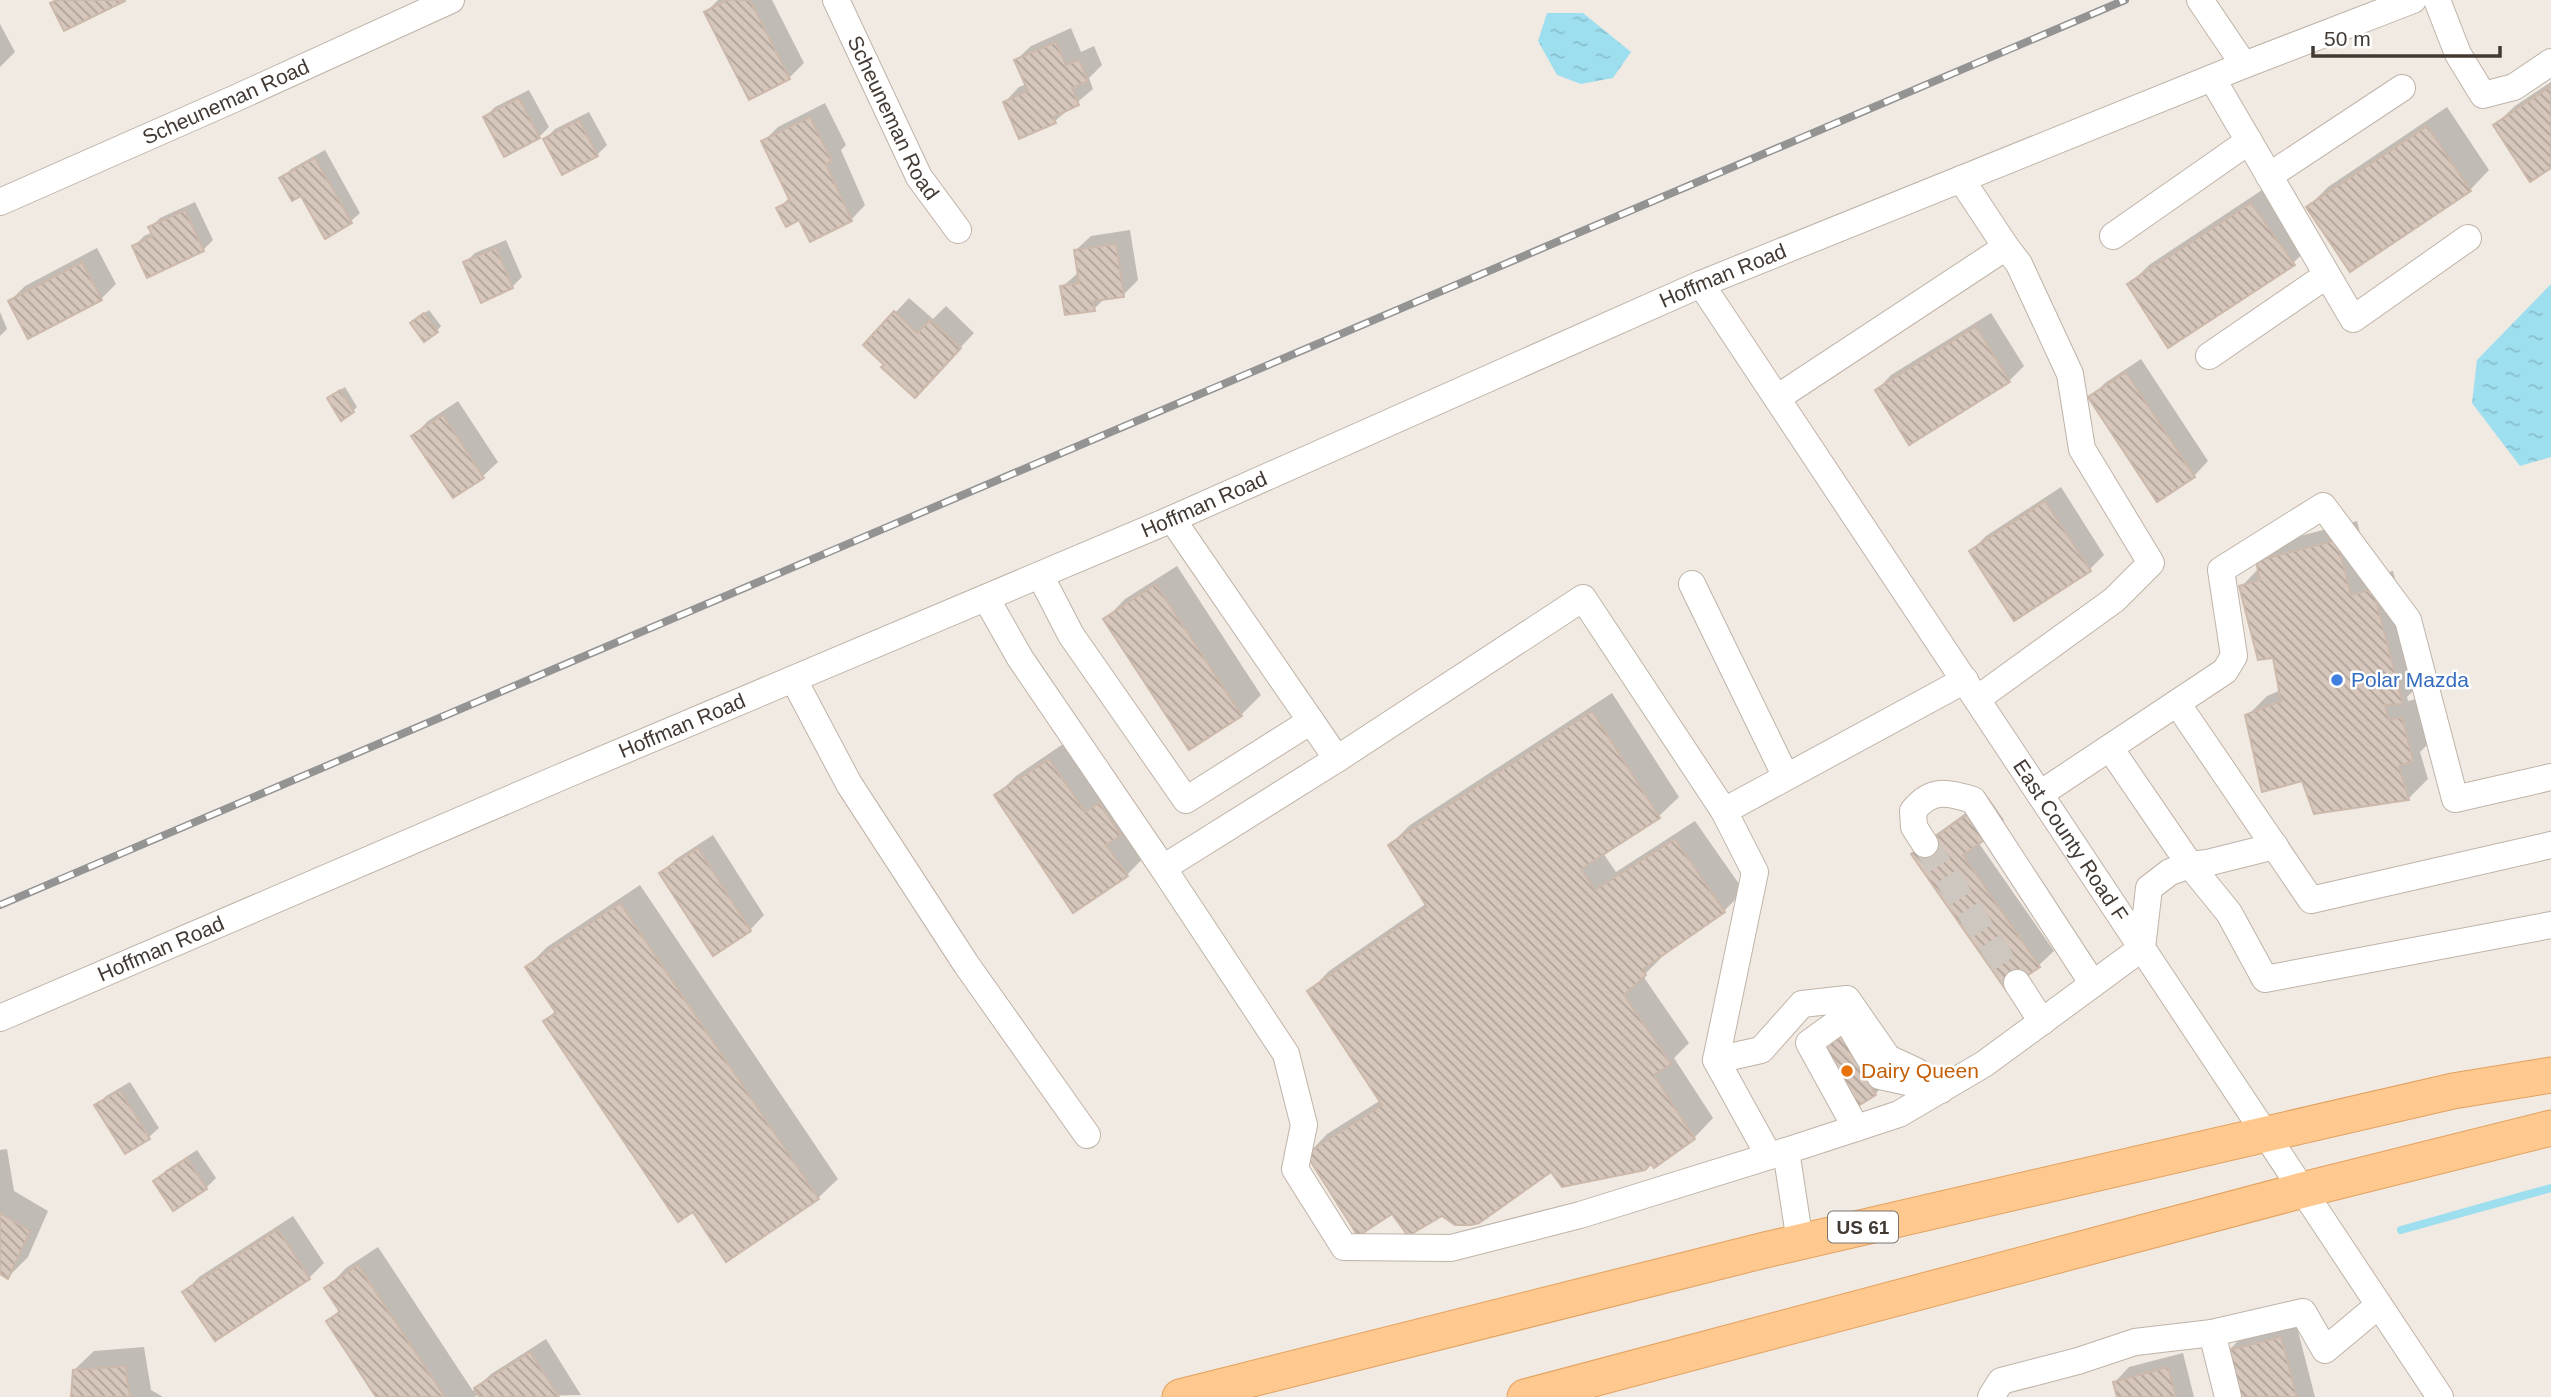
<svg xmlns="http://www.w3.org/2000/svg" width="2551" height="1397" viewBox="0 0 2551 1397" font-family="Arial,sans-serif">
  <defs>
    <pattern id="water-ripples" width="26" height="14" patternUnits="userSpaceOnUse" patternTransform="scale(1.75)"><rect width="26" height="14" fill="#9ddeef"/><path d="M2 4q2-2 4 0t4 0M15 11q2-2 4 0t4 0" fill="none" stroke="#88bfcd"/></pattern>
    <pattern id="building-back-hatch" width="6" height="6" patternUnits="userSpaceOnUse" patternTransform="scale(1.75)"><rect width="6" height="6" fill="#d6c6bb"/><path d="M-1 5l2 2M0 0l6 6M5-1l2 2" fill="none" stroke="#afa299"/></pattern>
  </defs>
  <rect width="100%" height="100%" fill="#f1eae2"/>
  <!-- water -->
  <g fill="url(#water-ripples)">
    <polygon points="1547,13 1583,13 1631,52 1613,78 1581,84 1557,75 1538,41"/>
    <polygon points="2551,284 2551,457 2520,466 2472,403 2477,360"/>
  </g>
  <!-- shadow -->
  <g fill="#0003">
    <polygon points="718,0 772,0 804,63 789,78 706,12"/>
    <polygon points="0,24 15,52 0,67"/>
    <polygon points="1071,28 1081,52 1094,46 1102,65 1089,78 1093,89 1055,121 1005,102 1019,87 1027,84 1016,60 1031,46"/>
    <polygon points="2551,82 2551,166 2495,125 2515,106"/>
    <polygon points="529,90 549,127 539,137 485,117 495,107"/>
    <polygon points="825,103 846,145 841,150 865,205 851,220 800,218 779,208 790,197 763,142 778,127"/>
    <polygon points="2447,107 2489,170 2470,190 2308,207 2328,187"/>
    <polygon points="589,112 607,145 597,155 545,139 555,129"/>
    <polygon points="325,150 360,213 350,222 302,194 282,179 291,169"/>
    <polygon points="2271,184 2313,244 2293,263 2129,285 2149,265"/>
    <polygon points="195,202 213,240 203,250 148,275 135,246 144,236 153,232 151,227 160,218"/>
    <polygon points="1130,230 1138,280 1123,295 1105,298 1094,309 1062,287 1079,272 1076,250 1091,236"/>
    <polygon points="506,240 522,277 512,287 465,263 475,253"/>
    <polygon points="97,248 116,284 101,299 10,301 25,286"/>
    <polygon points="909,298 933,319 946,306 974,333 929,381 895,313"/>
    <polygon points="429,310 441,326 437,331 416,319"/>
    <polygon points="0,312 7,329 0,336"/>
    <polygon points="1991,313 2024,366 2009,381 1877,390 1891,375"/>
    <polygon points="2141,359 2208,461 2194,476 2090,398 2105,383"/>
    <polygon points="345,387 357,407 353,411 329,398"/>
    <polygon points="458,401 498,462 483,476 453,496 413,436 428,421"/>
    <polygon points="2061,487 2104,555 2090,569 1971,551 1986,536"/>
    <polygon points="2357,521 2371,577 2393,571 2421,683 2407,697 2408,701 2421,698 2432,740 2420,752 2428,779 2408,799 2304,779 2247,716 2267,696 2281,690 2275,656 2241,587 2259,568 2258,561 2277,542"/>
    <polygon points="1177,566 1261,695 1241,715 1190,748 1106,619 1125,599"/>
    <polygon points="1612,693 1679,797 1659,816 1603,853 1616,872 1695,821 1744,891 1724,911 1664,952 1665,954 1643,976 1689,1043 1674,1058 1713,1118 1694,1138 1652,1161 1551,1170 1442,1214 1393,1212 1308,1154 1327,1134 1381,1100 1310,991 1329,971 1427,903 1390,845 1410,825"/>
    <polygon points="1069,740 1146,855 1127,875 996,796 1016,776"/>
    <polygon points="1988,797 2004,820 1978,842 2054,951 2039,965 2006,988 1928,840"/>
    <polygon points="713,835 764,915 750,930 661,873 676,859"/>
    <polygon points="640,885 838,1179 818,1198 693,1209 546,1021 556,1010 527,967 547,947"/>
    <polygon points="1820,1047 1885,1084 1875,1094"/>
    <polygon points="130,1082 159,1128 149,1137 125,1152 97,1106 106,1096"/>
    <polygon points="7,1149 14,1191 48,1211 28,1257 8,1277 0,1272 0,1150"/>
    <polygon points="197,1150 216,1178 206,1188 156,1181 165,1171"/>
    <polygon points="293,1216 324,1263 309,1278 215,1339 185,1292 199,1277"/>
    <polygon points="378,1247 473,1391 491,1374 546,1339 581,1395 481,1397 479,1393 475,1397 378,1397 328,1322 340,1309 327,1288 346,1268"/>
    <polygon points="2296,1323 2315,1397 2240,1397 2228,1351 2243,1336"/>
    <polygon points="144,1347 151,1390 163,1397 73,1397 74,1370 94,1351"/>
    <polygon points="2183,1353 2194,1397 2119,1397 2115,1382 2129,1367"/>
  </g>
  <g fill="none" stroke-linecap="round" stroke-linejoin="round">
    <!-- stream -->
    <polyline stroke="#9ddeef" stroke-width="8" points="2401,1230 2551,1188"/>
  </g>
  <!-- building -->
  <g fill="url(#building-back-hatch)" stroke="#cdb9ab" stroke-width="2">
    <polygon points="57,0 124,0 125,1 64,31 50,3"/>
    <polygon points="727,0 750,0 790,79 749,100 704,12"/>
    <polygon points="1056,42 1066,65 1079,60 1088,81 1072,88 1079,105 1053,117 1056,123 1019,139 1003,102 1028,91 1014,60"/>
    <polygon points="2551,86 2551,168 2530,182 2493,125"/>
    <polygon points="519,98 540,138 504,157 483,117"/>
    <polygon points="810,117 832,161 826,164 852,221 810,242 799,220 786,227 776,208 790,201 761,141"/>
    <polygon points="579,120 598,156 562,175 543,139"/>
    <polygon points="2427,126 2471,191 2350,272 2306,207"/>
    <polygon points="315,158 352,223 325,239 301,196 292,201 279,178"/>
    <polygon points="2251,203 2295,265 2168,348 2127,284"/>
    <polygon points="185,210 204,251 147,278 132,246 153,236 148,227"/>
    <polygon points="1116,244 1124,297 1093,301 1095,311 1065,315 1060,286 1079,283 1074,250"/>
    <polygon points="496,248 513,288 481,303 463,262"/>
    <polygon points="82,262 102,300 28,339 8,301"/>
    <polygon points="894,311 917,333 930,320 961,348 915,398 881,367 884,365 863,345"/>
    <polygon points="424,313 438,332 424,342 410,323"/>
    <polygon points="1976,326 2010,382 1909,445 1875,390"/>
    <polygon points="2126,372 2195,477 2157,502 2088,397"/>
    <polygon points="340,390 354,412 341,421 327,398"/>
    <polygon points="443,415 484,478 453,498 411,436"/>
    <polygon points="2045,501 2091,571 2014,621 1969,551"/>
    <polygon points="2337,540 2351,595 2373,589 2403,704 2385,705 2389,720 2402,717 2413,761 2399,766 2409,800 2314,814 2302,781 2262,792 2245,715 2281,701 2273,658 2258,660 2239,586 2260,580 2256,561"/>
    <polygon points="1156,584 1242,716 1189,750 1103,619"/>
    <polygon points="1592,711 1660,818 1581,869 1595,890 1675,839 1725,912 1643,969 1646,975 1624,995 1671,1064 1654,1075 1695,1139 1654,1168 1651,1164 1645,1170 1562,1187 1551,1172 1479,1223 1471,1225 1455,1225 1442,1216 1408,1236 1392,1214 1358,1236 1306,1154 1382,1105 1307,991 1427,907 1388,845"/>
    <polygon points="1049,759 1085,812 1099,803 1121,835 1106,845 1128,876 1073,913 994,795"/>
    <polygon points="1973,810 1990,836 1963,855 2040,967 2006,990 1911,854"/>
    <polygon points="698,848 751,931 713,956 659,873"/>
    <polygon points="620,903 819,1199 726,1262 693,1212 678,1222 543,1021 556,1013 525,967"/>
    <polygon points="1841,1033 1876,1095 1853,1109 1818,1047"/>
    <polygon points="120,1090 150,1139 125,1154 94,1105"/>
    <polygon points="187,1158 207,1189 173,1211 153,1181"/>
    <polygon points="0,1213 30,1231 8,1279 0,1274"/>
    <polygon points="278,1229 310,1279 215,1341 182,1292"/>
    <polygon points="358,1265 445,1397 376,1397 326,1321 340,1312 324,1288"/>
    <polygon points="2281,1337 2297,1397 2238,1397 2226,1351"/>
    <polygon points="530,1352 559,1397 479,1397 474,1388"/>
    <polygon points="125,1366 130,1397 71,1397 73,1370"/>
    <polygon points="2168,1367 2176,1397 2117,1397 2113,1382"/>
  </g>
  <g fill="none" stroke-linecap="round" stroke-linejoin="round">
    <!-- minor-tunnel -->
    <polyline stroke="#cec7bf" stroke-width="26" stroke-dasharray="26 13" stroke-linecap="butt" points="1925,844 2017,983"/>
    <defs>
      <g id="minor">
        <path id="s1" d="M836,0L919,177L958,230"/>
        <polyline points="2200,0 2244,65"/>
        <polyline points="2437,0 2458,54 2483,95 2514,87 2551,62"/>
        <polyline points="2212,78 2353,319 2468,238"/>
        <polyline points="2269,176 2402,88"/>
        <path id="s2" d="M0,202L236,98L451,0"/>
        <polyline points="2113,236 2249,141"/>
        <path id="s3" d="M1701,284L2440,1397"/>
        <polyline points="2209,356 2327,275"/>
        <polyline points="1777,398 2006,247 1961,179"/>
        <polyline points="1172,519 1337,759 1583,598 1724,811 1965,680"/>
        <polyline points="1040,575 1071,635 1186,800 1311,721"/>
        <polyline points="1692,584 1786,777"/>
        <polyline points="986,598 1020,658 1163,868 1337,759"/>
        <polyline points="794,680 849,784 966,964 1087,1135"/>
        <polyline points="1977,699 2114,600 2151,563 2082,449 2070,374 2019,264 2006,247"/>
        <polyline points="2177,703 2311,900 2551,845"/>
        <polyline points="2110,748 2190,865 2229,913 2265,979 2551,925"/>
        <polyline points="2040,794 2225,671 2234,656 2221,570 2323,506 2408,620 2455,799 2551,777"/>
        <polyline points="1724,811 1755,872 1716,1060 1769,1156"/>
        <path d="M1925,844L1914,827L1913,811C1931,788 1948,792 1973,800L2093,984"/>
        <polyline points="1163,868 1286,1054 1304,1125 1295,1169 1344,1247 1451,1248 1580,1215 1786,1151"/>
        <polyline points="2017,983 2042,1022"/>
        <path id="s4" d="M0,1018L561,777L1172,519L1701,284L2244,65L2413,0"/>
        <polyline points="1716,1060 1761,1050 1802,1004 1847,999 1888,1058 1916,1071 1941,1090"/>
        <polyline points="1856,1128 1809,1043 1845,1017 1880,1076 1921,1085"/>
        <polyline points="1800,1242 1786,1151 1899,1114 1984,1064 2142,948 2149,888 2170,872 2190,865 2207,863 2275,846"/>
        <polyline points="2212,1333 2228,1397"/>
        <polyline points="1991,1397 2001,1381 2078,1361 2135,1342 2212,1333 2303,1312 2325,1350 2379,1305"/>
      </g>
      <g id="major">
        <polyline points="1180,1397 1765,1250 2453,1091 2551,1075"/>
        <polyline points="1525,1397 2303,1190 2551,1128"/>
      </g>
    </defs>
    <!-- minor casing -->
    <use href="#minor" stroke="#bfb3a8" stroke-width="28"/>
    <!-- major casing -->
    <use href="#major" stroke="#e3a15f" stroke-width="37"/>
    <!-- minor -->
    <use href="#minor" stroke="#fff" stroke-width="26"/>
    <!-- major -->
    <use href="#major" stroke="#fec88f" stroke-width="35"/>
    <defs>
      <polyline id="rail" points="0,905 2125,0"/>
    </defs>
    <!-- rail casing -->
    <use href="#rail" stroke="#939393" stroke-width="8"/>
    <!-- rail -->
    <use href="#rail" stroke="#fff" stroke-width="5" stroke-dasharray="16" stroke-linecap="butt"/>
  </g>
  <!-- markers -->
  <circle fill="#3f7fe0" stroke="#fff" stroke-width="2.5" cx="2337" cy="680" r="7"/>
  <circle fill="#e8710a" stroke="#fff" stroke-width="2.5" cx="1847" cy="1071" r="7"/>
  <g text-anchor="middle" stroke-width="5" stroke-linejoin="round" paint-order="stroke">
    <!-- shield labels -->
    <rect fill="#fff" stroke="#7b7470" stroke-width="2" x="1828" y="1211.5" width="70" height="31" rx="5"/>
    <g font-size="19" font-weight="bold" fill="#433933">
      <text x="1863" y="1234">US 61</text>
    </g>
    <!-- street labels -->
    <g font-size="21" fill="#433933" stroke="#fff">
      <text dy="7" stroke="none"><textPath href="#s2" startOffset="247">Scheuneman Road</textPath></text>
      <text dy="7" stroke="none"><textPath href="#s1" startOffset="131">Scheuneman Road</textPath></text>
      <text dy="7" stroke="none"><textPath href="#s4" startOffset="1876">Hoffman Road</textPath></text>
      <text dy="7" stroke="none"><textPath href="#s4" startOffset="1309">Hoffman Road</textPath></text>
      <text dy="7" stroke="none"><textPath href="#s4" startOffset="742">Hoffman Road</textPath></text>
      <text dy="7" stroke="none"><textPath href="#s3" startOffset="668">East County Road F</textPath></text>
      <text dy="7" stroke="none"><textPath href="#s4" startOffset="175">Hoffman Road</textPath></text>
    </g>
    <!-- shop labels -->
    <g font-size="21" fill="#366cbe" stroke="#fff" text-anchor="start">
      <text x="2351" y="687">Polar Mazda</text>
    </g>
    <!-- food labels -->
    <g font-size="21" fill="#c56008" stroke="#fff" text-anchor="start">
      <text x="1861" y="1078">Dairy Queen</text>
    </g>
  </g>
  <!-- scale -->
  <path d="M2313 46v10h187v-10" fill="none" stroke="#433933" stroke-width="3.5"/>
  <text x="2324" y="46" font-size="21" fill="#433933" stroke="#ffffff" stroke-width="5" paint-order="stroke">50 m</text>
</svg>
